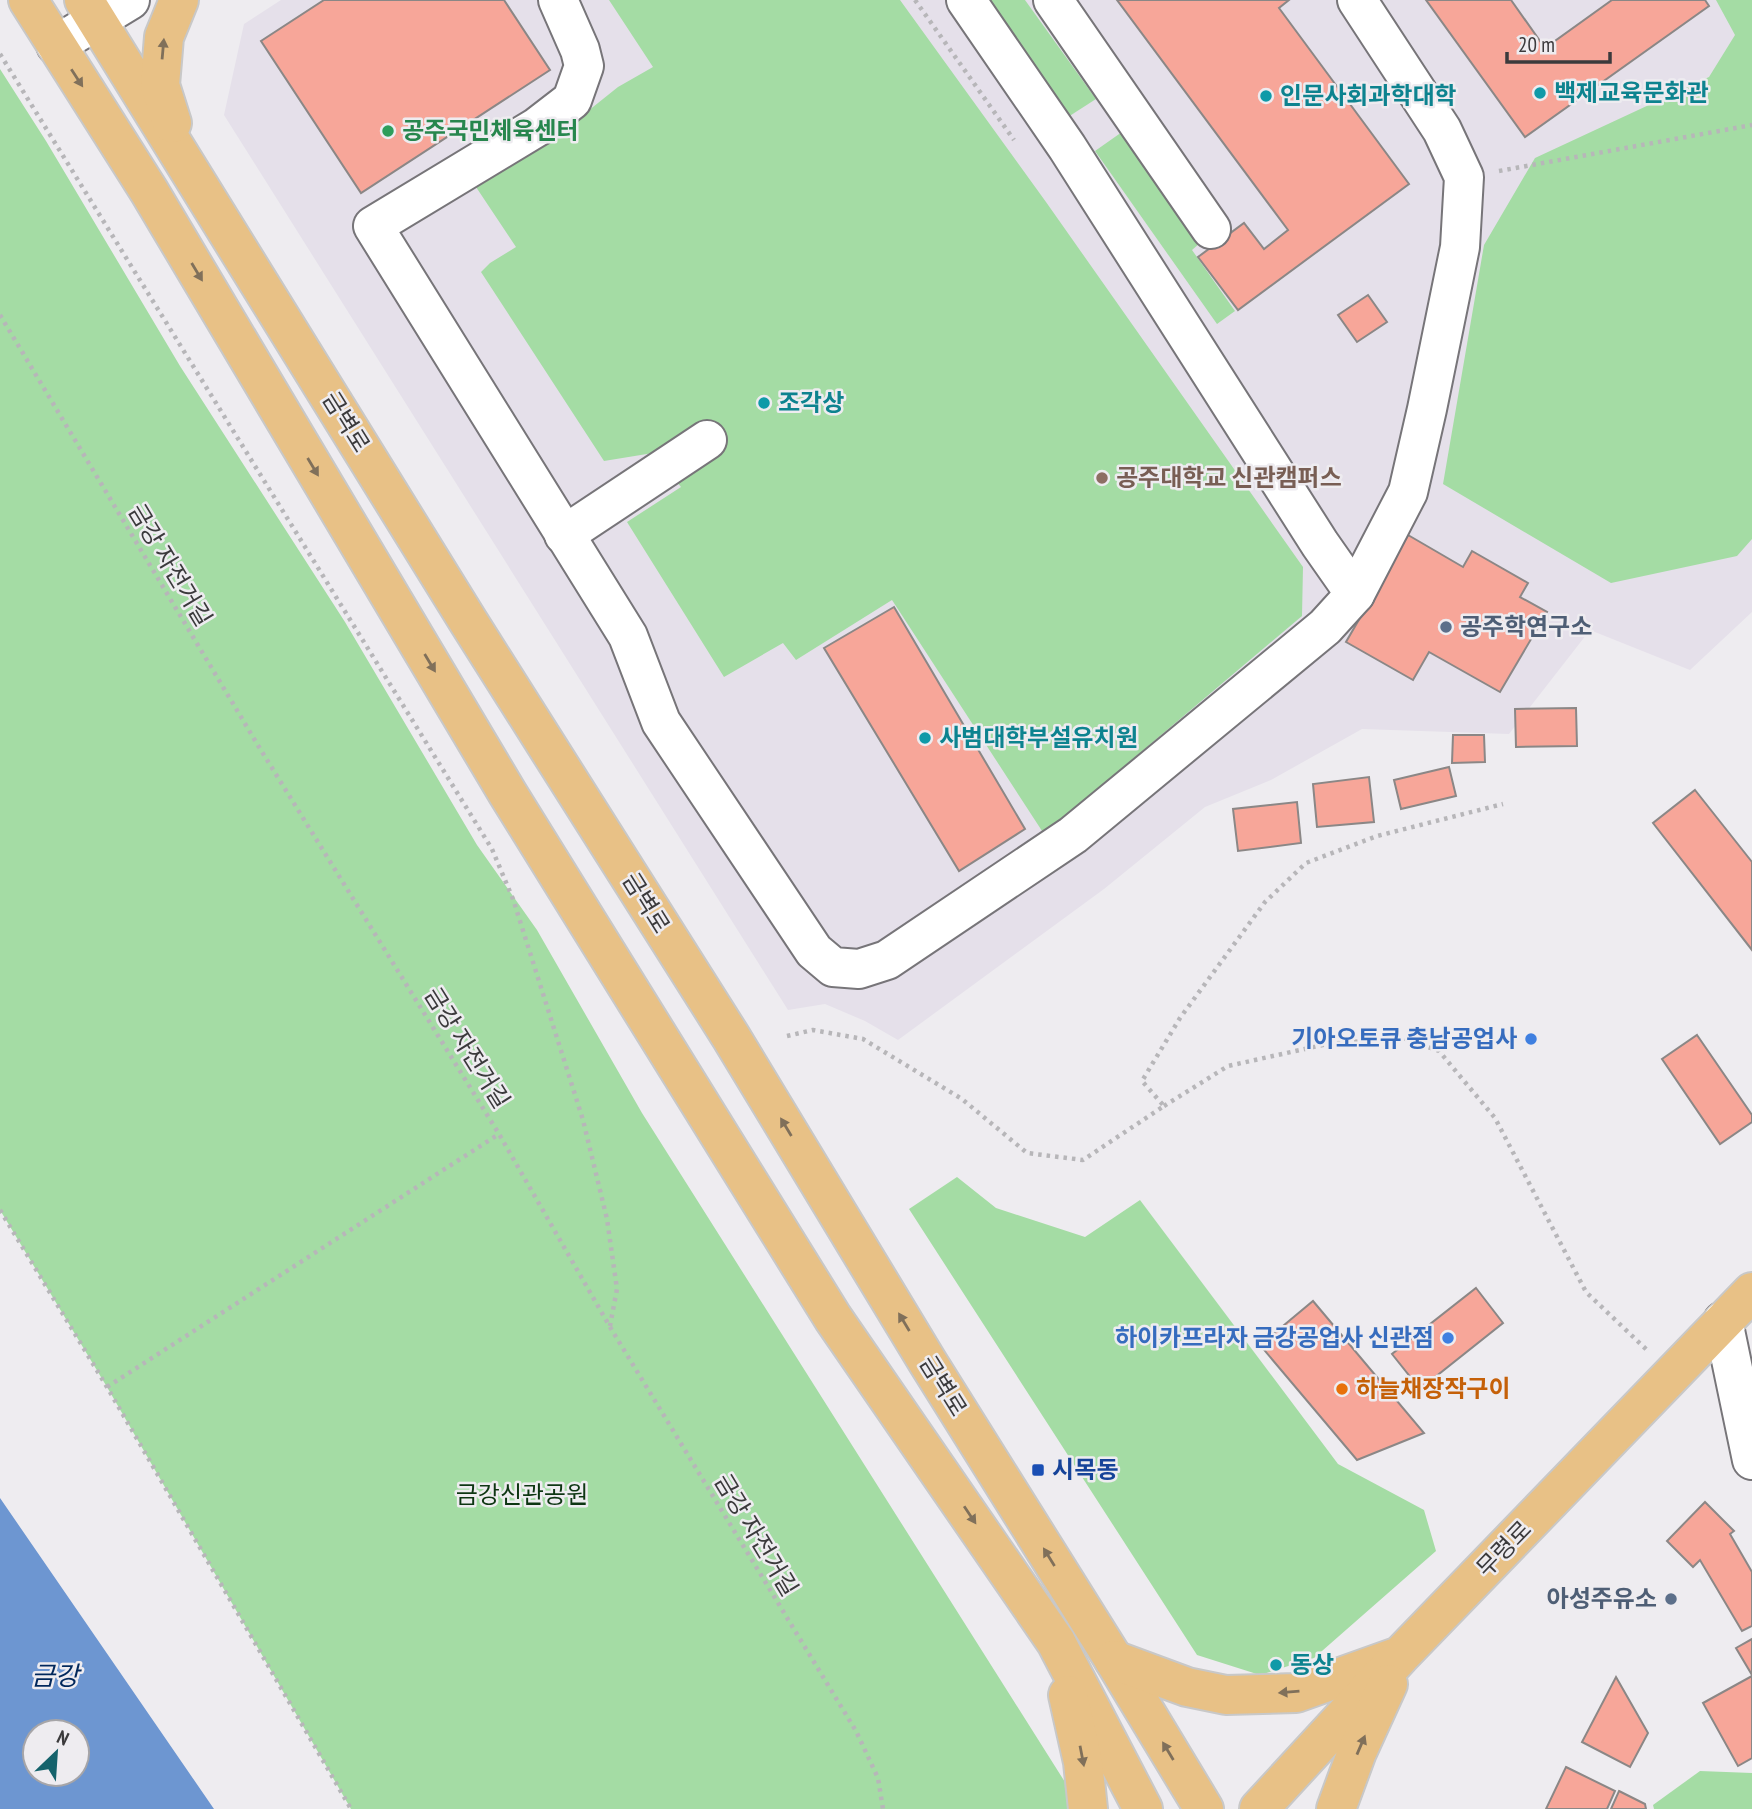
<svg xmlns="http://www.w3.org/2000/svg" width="1752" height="1809" viewBox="0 0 1752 1809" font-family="'PT Sans Narrow','Noto Sans KR',sans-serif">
  <rect width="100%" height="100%" fill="#eeecf0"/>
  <!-- built -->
  <polygon fill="#e5e0ea" points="281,0 1752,0 1752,612 1690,670 1590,630 1509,734 1362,729 1271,780 1205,807 1104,889 898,1040 865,1021 825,1004 788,1010 224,115 244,24"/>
  <!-- green -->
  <g fill="#a4dca4">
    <polygon points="609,0 900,0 1046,202 1303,567 1302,616 1044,834 892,600 796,660 783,643 724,677 627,522 681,487 653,453 604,461 481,272 490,263 516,247 476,187 573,123 618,87 653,67"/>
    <polygon points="987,0 1025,0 1096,99 1068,117"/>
    <polygon points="1716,0 1752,0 1752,539 1737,556 1611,583 1443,484 1484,245 1535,158 1709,77 1735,35"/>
    <polygon points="0,69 46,141 180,366 345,622 477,845 537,930 642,1113 1082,1809 351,1809 107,1387 0,1210"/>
    <polygon points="1122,132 1200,243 1192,250 1235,311 1217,324 1095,151"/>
    <polygon points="957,1177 996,1208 1085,1237 1140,1200 1338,1464 1424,1510 1436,1551 1314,1658 1260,1675 1197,1655 909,1209"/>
    <polygon points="1700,1771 1752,1773 1752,1809 1654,1809 1653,1805"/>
  </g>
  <!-- water -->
  <path fill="#6d96d1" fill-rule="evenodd" d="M0,1498L214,1809H0ZM35,1732H77V1774H35Z"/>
  <!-- building -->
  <g fill="#f7a699" stroke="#8b8786" stroke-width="2">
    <polygon points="324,0 504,0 550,70 361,193 261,41"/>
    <polygon points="1117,0 1289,0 1279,8 1409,184 1238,310 1198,257 1244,223 1264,249 1288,230"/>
    <polygon points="1426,0 1511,0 1545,48 1612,0 1705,0 1709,6 1525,137"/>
    <polygon points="1368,295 1387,322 1357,342 1338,315"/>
    <polygon points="1408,535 1463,567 1472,551 1528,583 1520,597 1547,612 1500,692 1429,652 1413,680 1346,642"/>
    <polygon points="894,607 1025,829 959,871 824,648"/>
    <polygon points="1576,708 1577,746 1516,747 1515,709"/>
    <polygon points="1453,735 1484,735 1485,762 1452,763"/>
    <polygon points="1449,767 1456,796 1401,809 1394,780"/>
    <polygon points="1369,777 1374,822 1317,827 1313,784"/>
    <polygon points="1695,790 1752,862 1752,950 1653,823"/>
    <polygon points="1297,802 1301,843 1238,851 1233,809"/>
    <polygon points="1697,1035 1752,1115 1752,1122 1720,1144 1662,1059"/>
    <polygon points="1476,1288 1503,1323 1420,1389 1392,1354"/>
    <polygon points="1313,1301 1424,1433 1357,1460 1260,1345"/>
    <polygon points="1705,1502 1734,1531 1730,1534 1752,1572 1752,1626 1742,1631 1700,1560 1693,1567 1667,1541"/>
    <polygon points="1752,1639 1752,1675 1736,1648"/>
    <polygon points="1752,1676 1752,1758 1738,1766 1703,1703"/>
    <polygon points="1616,1677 1648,1733 1630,1767 1582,1742"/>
    <polygon points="1566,1767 1615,1791 1607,1809 1546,1809"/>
    <polygon points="1619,1791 1645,1804 1646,1809 1611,1809"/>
  </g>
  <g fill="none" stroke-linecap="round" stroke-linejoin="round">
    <defs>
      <g id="minor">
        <polyline points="558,0 580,50 584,66 572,100 537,127 373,226 628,636 661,722 814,951 833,967 859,969 887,960 1073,835 1325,627 1355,594 1408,492 1427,409 1460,247 1464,177 1442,130 1357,0"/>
        <polyline points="966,0 1067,147 1320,544 1355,594"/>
        <polyline points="1053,0 1211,229"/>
        <polyline points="56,45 130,0"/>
        <polyline points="564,535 707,440"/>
        <polyline points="1723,1321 1752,1460"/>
      </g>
      <g id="major">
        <polyline points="28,0 149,191 508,794 833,1318 1056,1642 1143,1809"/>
        <polyline points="84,0 468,621 731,1037 927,1361 1114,1660 1204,1809"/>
        <polyline points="172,123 160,85 164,37 179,0"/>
        <polyline points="1114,1660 1187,1687 1226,1695 1296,1693 1394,1658"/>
        <polyline points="1068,1695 1083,1762 1088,1809"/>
        <polyline points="1259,1809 1400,1656 1752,1292"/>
        <polyline points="1336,1809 1357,1752 1388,1684"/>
      </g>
    </defs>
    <!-- minor casing -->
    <use href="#minor" stroke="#777579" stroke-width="42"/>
    <!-- major casing -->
    <use href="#major" stroke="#c8c8c8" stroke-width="42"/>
    <!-- path -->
    <g stroke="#b7b6b9" stroke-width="4.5" stroke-dasharray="3.5 5" stroke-linecap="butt">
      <polyline points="915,0 1014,140"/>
      <polyline points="0,54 492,849 513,899 583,1120 607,1219 617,1289 610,1326"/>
      <polyline points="1499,171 1752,125"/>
      <polyline points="0,315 259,747 499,1134 610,1327 856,1731 878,1778 883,1809"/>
      <polyline points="787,1036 813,1030 863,1039 962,1099 1027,1153 1083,1160 1164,1106 1142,1081 1180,1018 1265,902 1306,863 1377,836 1503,804"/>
      <polyline points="1164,1106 1228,1066 1327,1044 1403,1038 1439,1051 1495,1118 1586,1292 1648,1351"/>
      <polyline points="0,1210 107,1387 351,1809"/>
      <polyline points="107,1387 499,1134"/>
    </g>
    <!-- minor -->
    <use href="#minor" stroke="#fff" stroke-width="38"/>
    <!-- major -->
    <use href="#major" stroke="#e8c186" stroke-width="38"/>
  </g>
  <!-- one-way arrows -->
  <defs><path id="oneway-solid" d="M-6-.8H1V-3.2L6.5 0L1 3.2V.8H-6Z" transform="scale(1.75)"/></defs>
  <g fill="#80705a">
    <use href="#oneway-solid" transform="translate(163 49) rotate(-85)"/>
    <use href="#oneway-solid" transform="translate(77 78) rotate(57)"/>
    <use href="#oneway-solid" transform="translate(197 272) rotate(59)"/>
    <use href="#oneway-solid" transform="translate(313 467) rotate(59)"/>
    <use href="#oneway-solid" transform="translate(430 663) rotate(59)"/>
    <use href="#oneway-solid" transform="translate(786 1127) rotate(-121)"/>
    <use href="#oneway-solid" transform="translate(904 1322) rotate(-121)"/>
    <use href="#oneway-solid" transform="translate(970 1515) rotate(56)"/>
    <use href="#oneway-solid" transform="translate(1049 1557) rotate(-122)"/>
    <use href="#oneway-solid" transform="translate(1289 1692) rotate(175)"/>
    <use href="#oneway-solid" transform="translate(1361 1745) rotate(-67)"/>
    <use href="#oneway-solid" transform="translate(1168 1751) rotate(-121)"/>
    <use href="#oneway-solid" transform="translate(1082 1756) rotate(79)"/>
  </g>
  <!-- markers -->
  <g fill="#0f9aa8" stroke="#eeecf0" stroke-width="2.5">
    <circle cx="1540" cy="93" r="7"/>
    <circle cx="1266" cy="96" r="7"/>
    <circle cx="764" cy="403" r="7"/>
    <circle cx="925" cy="738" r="7"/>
    <circle cx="1276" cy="1665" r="7"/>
  </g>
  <circle fill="#2e9e5b" stroke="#eeecf0" stroke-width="2.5" cx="388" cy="131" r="7"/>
  <circle fill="#8d6e63" stroke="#eeecf0" stroke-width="2.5" cx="1102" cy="478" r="7"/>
  <g fill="#5c6f8a" stroke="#eeecf0" stroke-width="2.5">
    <circle cx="1446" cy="627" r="7"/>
    <circle cx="1671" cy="1599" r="7"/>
  </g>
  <g fill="#3f7fe0" stroke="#eeecf0" stroke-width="2.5">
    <circle cx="1531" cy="1039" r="7"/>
    <circle cx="1448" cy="1338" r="7"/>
  </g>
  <circle fill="#e8710a" stroke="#eeecf0" stroke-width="2.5" cx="1342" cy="1389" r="7"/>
  <rect fill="#1a4fb4" stroke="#eeecf0" stroke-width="2.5" x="1031" y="1463" width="14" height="14" rx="3.5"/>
  <g text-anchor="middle" stroke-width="5" stroke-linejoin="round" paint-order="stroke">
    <!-- culture labels -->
    <g font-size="24" font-weight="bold" fill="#0d838f" stroke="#eeecf0" text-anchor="start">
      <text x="1554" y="101">백제교육문화관</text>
      <text x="1280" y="104">인문사회과학대학</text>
      <text x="778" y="411">조각상</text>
      <text x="939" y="746">사범대학부설유치원</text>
      <text x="1290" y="1673">동상</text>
    </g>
    <!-- leisure labels -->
    <g font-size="24" font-weight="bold" fill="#27864d" stroke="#eeecf0" text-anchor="start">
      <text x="402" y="139">공주국민체육센터</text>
    </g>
    <!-- street labels -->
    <g font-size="24" fill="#3b3a3c" stroke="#eeecf0">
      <text transform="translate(346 422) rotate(58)" y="8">금벽로</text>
      <text transform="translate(170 565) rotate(59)" y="8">금강 자전거길</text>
      <text transform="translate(646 903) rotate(58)" y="8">금벽로</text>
      <text transform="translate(467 1048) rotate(58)" y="8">금강 자전거길</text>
      <text transform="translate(943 1386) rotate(58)" y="8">금벽로</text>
      <text transform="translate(756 1535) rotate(59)" y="8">금강 자전거길</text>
      <text transform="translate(1504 1549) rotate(-46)" y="8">무령로</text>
    </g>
    <!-- education labels -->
    <g font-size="24" font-weight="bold" fill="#785e54" stroke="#eeecf0" text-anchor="start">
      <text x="1116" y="486">공주대학교 신관캠퍼스</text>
    </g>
    <!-- service labels -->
    <g font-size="24" font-weight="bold" fill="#4e5e75" stroke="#eeecf0" text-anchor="start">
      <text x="1460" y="635">공주학연구소</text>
      <text x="1657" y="1607" text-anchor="end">아성주유소</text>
    </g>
    <!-- shop labels -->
    <g font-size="24" font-weight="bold" fill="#366cbe" stroke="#eeecf0" text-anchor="end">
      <text x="1517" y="1047">기아오토큐 충남공업사</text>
      <text x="1434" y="1346">하이카프라자 금강공업사 신관점</text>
    </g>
    <!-- food labels -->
    <g font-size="24" font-weight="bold" fill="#c56008" stroke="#eeecf0" text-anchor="start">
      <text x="1356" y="1397">하늘채장작구이</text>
    </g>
    <!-- transit labels -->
    <g font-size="24" font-weight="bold" fill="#164399" stroke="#eeecf0" text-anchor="start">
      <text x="1052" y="1478">시목동</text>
    </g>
    <!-- park labels -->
    <g font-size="24" fill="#0d3612" stroke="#eeecf0">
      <text x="522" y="1503">금강신관공원</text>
    </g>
    <!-- water labels -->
    <g font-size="26" font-style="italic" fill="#01285c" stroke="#eeecf0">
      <text x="55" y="1685">금강</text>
    </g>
  </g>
  <!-- north arrow -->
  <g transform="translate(56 1753) rotate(25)"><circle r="33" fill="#eeecf0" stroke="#a6a5a8" stroke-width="2"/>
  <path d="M0-5L12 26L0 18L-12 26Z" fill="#15636c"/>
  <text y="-10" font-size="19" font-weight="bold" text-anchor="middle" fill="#3b3a3c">N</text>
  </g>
  <!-- scale -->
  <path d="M1507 52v10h103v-10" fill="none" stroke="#3b3a3c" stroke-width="3.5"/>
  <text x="1518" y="52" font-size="21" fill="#3b3a3c" stroke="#eeecf0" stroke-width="5" paint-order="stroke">20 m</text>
</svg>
